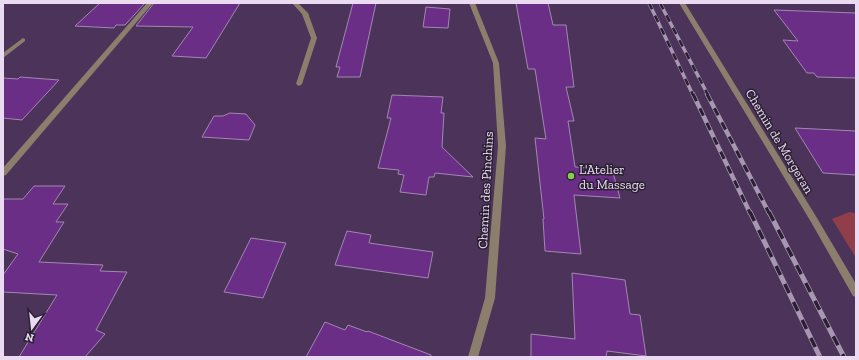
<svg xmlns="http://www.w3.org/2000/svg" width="859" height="360" viewBox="0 0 859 360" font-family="'Zilla Slab',serif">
  <rect width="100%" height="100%" fill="#4c3359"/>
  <!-- green -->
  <polygon fill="#8f3e4a" points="849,212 856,213 856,258 832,219"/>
  <!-- building -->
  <g fill="#6b2e87" stroke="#a287b2">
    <polygon points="100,3 145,3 125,25 116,25 114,28 75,26"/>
    <polygon points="154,3 240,3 206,58 172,56 193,27 136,26"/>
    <polygon points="353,3 376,3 360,77 337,77 340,67 336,67"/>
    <polygon points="516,3 548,3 553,25 566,25 574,87 566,87 574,121 568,121 575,167 612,169 620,198 574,195 581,254 545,251 543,219 544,219 535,138 546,139 535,69 528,69"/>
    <polygon points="426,7 450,9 448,28 423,27"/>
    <polygon points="774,10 856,13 856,78 817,77 814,73 807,73 783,40 798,41"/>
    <polygon points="20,77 59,80 22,120 3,118 3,78 18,79"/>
    <polygon points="392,95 443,97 441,113 444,113 442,147 473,177 435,173 434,177 429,177 426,195 400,192 404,175 398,174 399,170 378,168 391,118 387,118"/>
    <polygon points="230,113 246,114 255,125 249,140 202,137 214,116 223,116"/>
    <polygon points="795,128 856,131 856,175 823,173"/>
    <polygon points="34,186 65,186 53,204 68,204 56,222 64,222 39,262 103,265 100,271 127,272 96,330 105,334 85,357 19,357 57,295 3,292 3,275 18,254 3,249 3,199 23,199"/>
    <polygon points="347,231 371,235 369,243 433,252 428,278 335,265"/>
    <polygon points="251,238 286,243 263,298 224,292"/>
    <polygon points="572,273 625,280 630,314 640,315 646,356 607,351 606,357 531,357 531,334 575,339"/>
    <polygon points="325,322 345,330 348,325 367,332 368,331 431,355 431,357 306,357"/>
  </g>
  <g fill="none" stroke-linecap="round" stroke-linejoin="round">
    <!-- service -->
    <g fill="#8c7e6c" fill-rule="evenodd">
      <polygon points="147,3 153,3 6,175 3,176 3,168"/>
      <polygon points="23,38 25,39 25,41 3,58 3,53"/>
    </g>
    <!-- minor -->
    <g fill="#8c7e6c" fill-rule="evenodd">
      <polygon points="292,3 298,3 308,13 317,38 302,84 299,86 296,84 311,38 302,14"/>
      <polygon points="469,3 475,3 499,63 506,146 495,298 478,357 468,357 485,298 498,146 493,63"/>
      <polygon points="679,3 685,3 817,218 856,284 856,297 853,296 811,222"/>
    </g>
    <defs>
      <g id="rail-far2">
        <polyline points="649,3 693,95"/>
        <polyline points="660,3 708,95"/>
      </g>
      <g id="rail-far1">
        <polyline points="693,94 750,213"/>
        <polyline points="707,94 769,213"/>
      </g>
      <g id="rail">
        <polyline points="750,212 820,357"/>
        <polyline points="769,212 844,357"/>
      </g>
    </defs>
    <!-- rail-far2 casing -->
    <use href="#rail-far2" stroke="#a996b3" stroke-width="3.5"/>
    <!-- rail-far1 casing -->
    <use href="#rail-far1" stroke="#a996b3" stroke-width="4.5"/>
    <!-- rail casing -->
    <use href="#rail" stroke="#a996b3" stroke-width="5"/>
    <!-- rail-far2 -->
    <use href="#rail-far2" stroke="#2b2032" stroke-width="2.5" stroke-dasharray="7" stroke-linecap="butt"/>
    <!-- rail-far1 -->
    <use href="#rail-far1" stroke="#2b2032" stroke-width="3" stroke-dasharray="8" stroke-linecap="butt"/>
    <!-- rail -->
    <use href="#rail" stroke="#2b2032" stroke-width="3.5" stroke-dasharray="10" stroke-linecap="butt"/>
  </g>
  <!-- markers -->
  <circle fill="#87cf4a" stroke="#2b2032" stroke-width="1.5" cx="571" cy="176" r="4"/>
  <g text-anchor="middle" stroke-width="3" stroke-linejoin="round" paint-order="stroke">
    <!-- street labels -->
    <g font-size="13" fill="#eadbf2" stroke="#2b2032">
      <text transform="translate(780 141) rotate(59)" y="5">Chemin de Morgeran</text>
      <text transform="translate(485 190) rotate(-87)" y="5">Chemin des Pinchins</text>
    </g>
    <!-- poi labels -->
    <g font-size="13" fill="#eadbf2" stroke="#2b2032" text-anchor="start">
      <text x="579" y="174">L'Atelier<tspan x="579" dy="15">du Massage</tspan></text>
    </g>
  </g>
  <!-- border -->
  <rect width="859" height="360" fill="none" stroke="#eadbf2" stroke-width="8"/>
  <!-- north arrow -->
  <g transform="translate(32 328) rotate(195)" stroke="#2b2032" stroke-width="3" paint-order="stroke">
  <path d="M0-3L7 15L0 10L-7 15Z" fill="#eadbf2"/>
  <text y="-6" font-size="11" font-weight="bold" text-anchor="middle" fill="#eadbf2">N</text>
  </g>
</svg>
